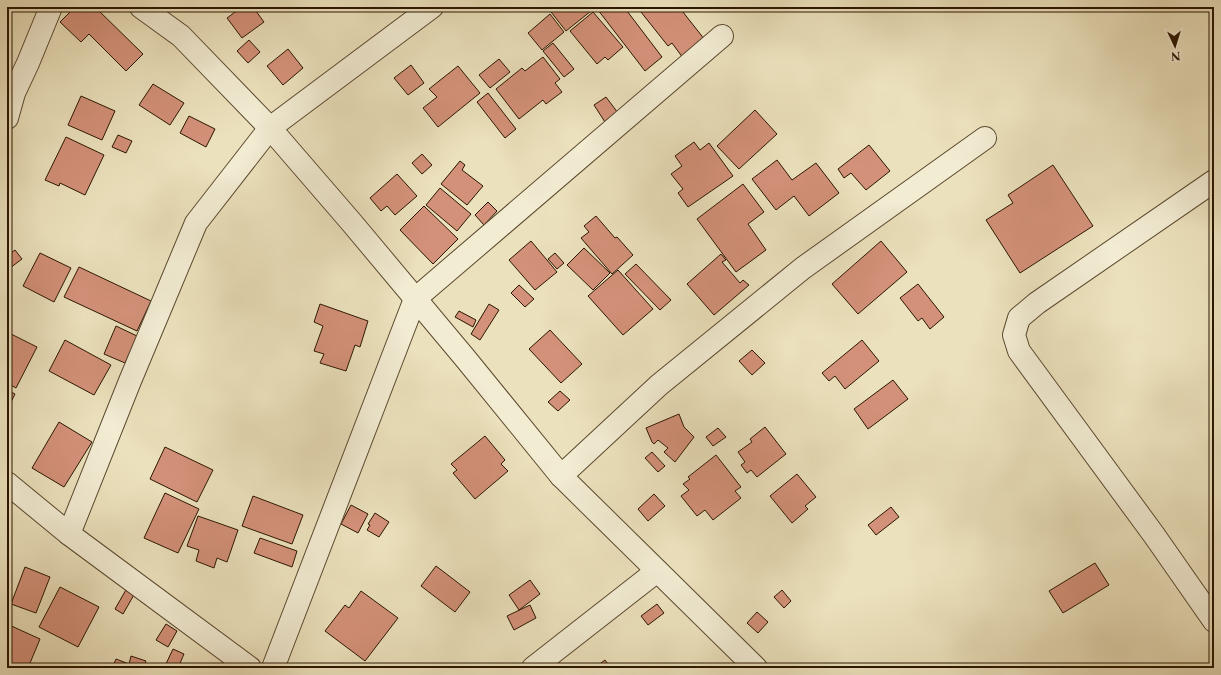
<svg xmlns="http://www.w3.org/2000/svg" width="1221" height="675" viewBox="0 0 1221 675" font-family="'Libre Caslon Text',serif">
  <rect width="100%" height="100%" fill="#ebe1bc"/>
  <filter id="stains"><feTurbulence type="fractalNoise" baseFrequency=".005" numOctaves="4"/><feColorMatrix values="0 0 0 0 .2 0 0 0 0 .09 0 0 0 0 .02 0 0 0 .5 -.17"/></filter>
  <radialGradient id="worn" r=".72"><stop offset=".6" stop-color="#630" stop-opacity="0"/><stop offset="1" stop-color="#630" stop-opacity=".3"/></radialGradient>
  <!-- building -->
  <g fill="#d39179" stroke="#2b1600">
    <polygon points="75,7 95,7 143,54 126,71 89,34 81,42 60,22"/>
    <polygon points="242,7 253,7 264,22 242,38 227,18"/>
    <polygon points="558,7 588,7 591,11 566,31 551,12"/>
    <polygon points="601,7 624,7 662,57 645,71 598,10"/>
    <polygon points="637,7 679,7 705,40 683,58 672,43 668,46"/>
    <polygon points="593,12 623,47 608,60 605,57 597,64 570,31"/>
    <polygon points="550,14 564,32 542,50 528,33"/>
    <polygon points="249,40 260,52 248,63 237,51"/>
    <polygon points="553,43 574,69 564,77 543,51"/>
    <polygon points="288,49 303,68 283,85 267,66"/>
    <polygon points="543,57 560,79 555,83 562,92 546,104 543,100 519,119 496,89 522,68 525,71"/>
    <polygon points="499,59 510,72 490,88 479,75"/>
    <polygon points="411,65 424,83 408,95 394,78"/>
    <polygon points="458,66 480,93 438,127 423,108 437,97 429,89"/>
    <polygon points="153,84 184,103 170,125 139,105"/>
    <polygon points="488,93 516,129 505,138 477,102"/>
    <polygon points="81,96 115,111 102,140 68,125"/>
    <polygon points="606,97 618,113 605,122 594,105"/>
    <polygon points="755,110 777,134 739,169 717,146"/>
    <polygon points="189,116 215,129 206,147 180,133"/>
    <polygon points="118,135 132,141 126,153 112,147"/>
    <polygon points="66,137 104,155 85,195 60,183 59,186 45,180"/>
    <polygon points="694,142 700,150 709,143 733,176 688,207 678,193 683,189 671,174 682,166 675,156"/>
    <polygon points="869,145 890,171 866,190 851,173 844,178 838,169"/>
    <polygon points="422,154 432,165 422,174 412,163"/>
    <polygon points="777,160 792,180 816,163 839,193 809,216 794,196 776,210 752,179"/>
    <polygon points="460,161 465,165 462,170 483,186 467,205 441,184"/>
    <polygon points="1053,165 1093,226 1020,273 986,220 1013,203 1008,195"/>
    <polygon points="397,174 417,196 395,215 387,206 381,211 370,198"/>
    <polygon points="743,184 764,212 748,224 766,250 736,272 697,219"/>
    <polygon points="440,188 471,214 457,231 426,205"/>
    <polygon points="488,202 497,211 484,225 475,215"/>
    <polygon points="424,206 458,239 433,264 400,230"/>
    <polygon points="596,216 615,238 617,237 633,255 612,274 581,238 589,232 584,226"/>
    <polygon points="531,241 557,272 535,290 509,260"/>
    <polygon points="881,241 907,272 858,314 832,284"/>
    <polygon points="584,248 610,273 593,290 567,265"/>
    <polygon points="15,250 22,259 10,268 7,264 7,256"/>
    <polygon points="40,253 71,268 54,302 23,286"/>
    <polygon points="555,253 564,263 557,269 548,259"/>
    <polygon points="721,254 726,260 722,262 740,283 743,280 749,285 714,315 687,284"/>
    <polygon points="636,264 671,300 660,310 625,274"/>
    <polygon points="79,267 151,301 137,331 64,297"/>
    <polygon points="618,270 653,309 623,335 588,296"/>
    <polygon points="918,284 944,317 930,329 922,318 918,321 900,298"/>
    <polygon points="519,285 534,299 525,307 511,293"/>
    <polygon points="320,304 368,321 360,347 355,345 346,371 320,363 324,354 314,351 323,326 314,322"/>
    <polygon points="489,304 499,310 480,340 471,334"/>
    <polygon points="459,311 476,320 473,327 455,317"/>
    <polygon points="116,326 137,336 125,363 104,354"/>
    <polygon points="550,330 582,364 561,383 529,349"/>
    <polygon points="7,332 37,347 16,388 7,383"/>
    <polygon points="65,340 111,365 94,395 49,371"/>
    <polygon points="862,340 879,361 845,389 835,376 829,381 822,373"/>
    <polygon points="752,350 765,363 752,375 739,361"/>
    <polygon points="893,380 908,399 868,429 854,409"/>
    <polygon points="7,390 15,394 7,410"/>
    <polygon points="560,391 570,400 558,411 548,402"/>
    <polygon points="679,414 684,427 694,437 675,462 664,452 668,448 658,440 654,444 652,442 646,428"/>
    <polygon points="59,422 92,442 64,487 32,468"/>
    <polygon points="765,427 786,454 757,477 751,470 747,473 741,465 745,462 738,452 752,442 750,439"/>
    <polygon points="718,428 726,437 713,446 706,437"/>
    <polygon points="485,436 505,460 501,464 508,471 475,499 453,473 457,470 451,464"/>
    <polygon points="165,447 213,470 197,502 150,479"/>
    <polygon points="652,452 665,466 658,472 645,458"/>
    <polygon points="716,455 741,487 735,491 741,498 713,520 705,510 697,516 681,496 689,490 683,484 690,479 688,477"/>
    <polygon points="797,474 816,497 805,506 808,509 792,523 770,496"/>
    <polygon points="165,493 199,509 178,553 144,538"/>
    <polygon points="654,494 665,506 648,521 638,509"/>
    <polygon points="253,496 303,515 292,544 242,526"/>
    <polygon points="351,505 368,514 358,533 341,524"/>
    <polygon points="891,507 899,517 876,535 868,525"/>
    <polygon points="375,513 389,522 379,537 367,530 370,525 368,524"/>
    <polygon points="198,516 238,530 227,562 217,558 214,568 196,561 199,550 187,546"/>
    <polygon points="260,538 297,551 292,567 254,553"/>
    <polygon points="1095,563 1109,585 1063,613 1049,591"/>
    <polygon points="436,566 470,592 455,612 421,586"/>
    <polygon points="25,567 50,577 36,613 11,604"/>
    <polygon points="530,580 540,594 519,610 509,595"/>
    <polygon points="60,587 99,607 78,647 39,627"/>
    <polygon points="127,588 135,593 123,614 115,609"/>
    <polygon points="782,590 791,601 784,608 774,597"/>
    <polygon points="361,591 398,618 365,661 325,631 345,605 349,608"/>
    <polygon points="657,604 664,613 648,625 641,616"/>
    <polygon points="530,605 536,618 514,630 507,616"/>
    <polygon points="757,612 768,622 758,633 747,623"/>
    <polygon points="7,624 40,639 28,668 7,668"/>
    <polygon points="166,624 177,631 168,647 156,640"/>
    <polygon points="173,649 184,654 178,668 164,668"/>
    <polygon points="131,656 146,661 144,666 149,668 112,668 116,659 129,664"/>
    <polygon points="605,660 611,668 594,668"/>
  </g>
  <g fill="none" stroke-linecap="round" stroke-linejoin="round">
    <defs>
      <g id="minor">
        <polyline points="141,7 181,36 270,128 352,223 465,358 561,476 756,668"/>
        <polyline points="7,118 14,93 28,63 51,7"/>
        <polyline points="1214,181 1037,303 1019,318 1014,335 1019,351 1154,535 1214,621"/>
        <polyline points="561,476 659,385 803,268 985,138"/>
        <polyline points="7,483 69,534 250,668"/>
        <polyline points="69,534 130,381 196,223 270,128 432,7"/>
        <polyline points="273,668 415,299 722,36"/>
        <polyline points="533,668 657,571"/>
      </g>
    </defs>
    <!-- minor casing -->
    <use href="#minor" stroke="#5b492f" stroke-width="24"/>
    <!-- minor -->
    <use href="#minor" stroke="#f2ecd3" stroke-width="22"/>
  </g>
  <!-- margin -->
  <rect width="1221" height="675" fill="none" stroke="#ebe1bc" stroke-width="24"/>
  <rect x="8" y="8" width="1205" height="659" fill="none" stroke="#2b1600" stroke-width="2"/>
  <rect x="12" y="12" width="1197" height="651" fill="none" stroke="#2b1600"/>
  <!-- north arrow -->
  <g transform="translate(1175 46) rotate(176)" stroke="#f2ecd3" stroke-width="3" paint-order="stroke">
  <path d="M0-3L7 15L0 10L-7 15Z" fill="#2b1600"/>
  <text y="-6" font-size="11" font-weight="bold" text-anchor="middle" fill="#2b1600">N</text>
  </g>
  <rect width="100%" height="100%" filter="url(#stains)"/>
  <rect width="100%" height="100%" fill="url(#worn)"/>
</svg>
